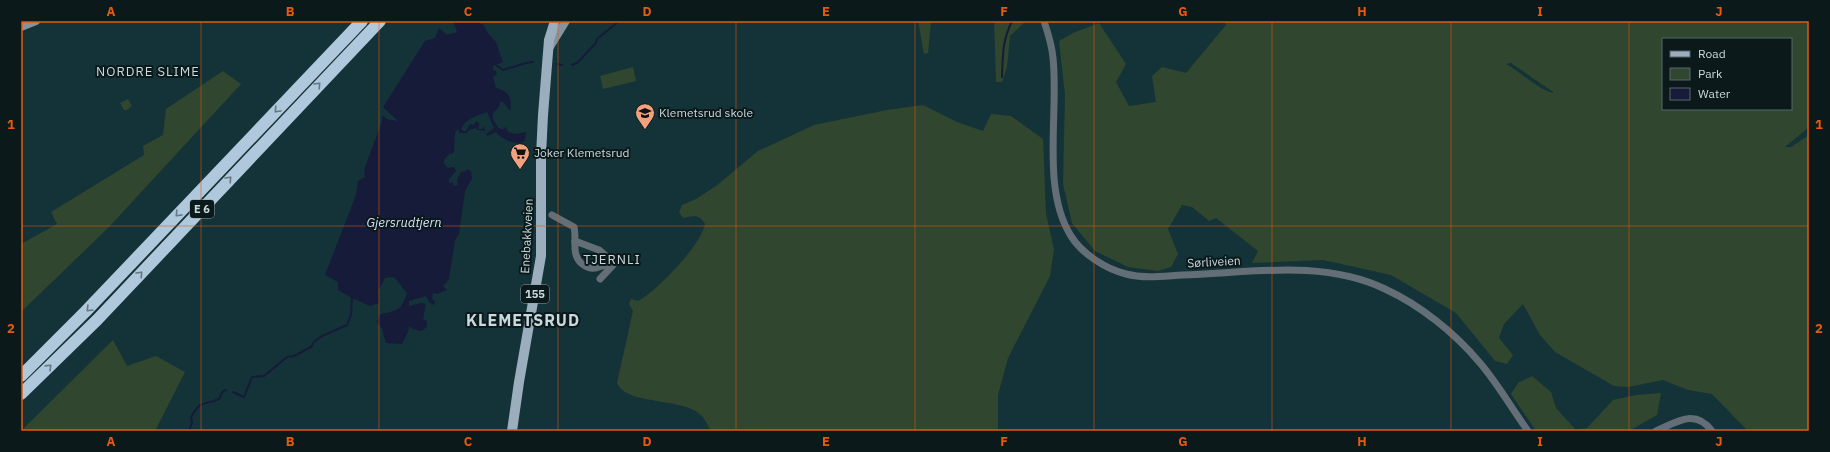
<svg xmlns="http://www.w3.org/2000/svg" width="1830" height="452" viewBox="0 0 1830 452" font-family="'IBM Plex Sans',sans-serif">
  <rect width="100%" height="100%" fill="#133338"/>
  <!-- green -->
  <g fill="#30462e" fill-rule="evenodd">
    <polygon points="918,21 931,21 928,53 924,54"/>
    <polygon points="994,21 1026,21 1010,36 1007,67 1002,82 996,82"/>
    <path d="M1224,21H1809V127L1785,147H1791L1809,135V431H1748L1712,394L1688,390L1663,380L1628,387L1614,386L1555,352L1540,335L1523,304L1504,324L1499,338L1513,355L1507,364L1495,361L1456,313L1391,275L1323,260L1252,263L1258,251L1216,218L1209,221L1192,207L1182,205L1168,229L1178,254L1171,267L1158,271L1128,267L1095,251L1072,223L1063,184L1065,95L1059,41L1073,33L1099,23L1126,64L1116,82L1129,106L1156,102L1152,76L1162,67L1186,73L1226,25ZM1663,39H1791V109H1663ZM1511,63L1553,92V93C1536,88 1522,73 1506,64Z"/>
    <polygon points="633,67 636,81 603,89 600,76"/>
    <polygon points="223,71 241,84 108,228 21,312 21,244 57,224 51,212 144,155 143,146 163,135 166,109"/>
    <polygon points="128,99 132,106 127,110 124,110 120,103"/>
    <path d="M923,105L957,122L983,131L991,114L1011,116L1043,139L1046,214L1054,249L1050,276L1008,358L998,395V431H711C708,426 705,419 701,415C683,397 627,406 617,383L633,311L629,304L631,299L638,301C656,292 702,244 705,224C699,214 693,216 683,218L679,212L682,205L696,199L716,186L758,151L814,125L887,110Z"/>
    <polygon points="113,340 127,366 156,356 185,372 155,431 21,431"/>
    <polygon points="1532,376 1551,392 1556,408 1576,430 1587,428 1613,400 1636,395 1661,393 1657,415 1629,431 1536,431 1511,394 1518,383"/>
  </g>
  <!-- water -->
  <path fill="#161b39" d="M453,21H474L484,25L487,32L496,42L503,62L493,66V70L496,71L497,74L493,77L496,88C509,90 513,100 510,111L503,102H500L499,107L493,113V119L498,128L503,129L506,127L508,132L515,134L526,132L525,140L523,142C513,145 502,139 496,132L487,136L486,134L494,128L487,112C477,116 466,118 461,129L464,131H466L470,124L474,125L476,121L479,123V129H482L485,126L484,129L486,131L478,130L476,128L469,130L467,133H459V130H457L455,134L454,152L452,154L450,153L444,160V164L448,168L454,167L456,171L449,179V183L453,182L454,186L458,185L457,180L461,172L466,171L467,169L471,171L472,179L465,191L459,234L455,240L449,279L443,286L447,290L437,294L433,293L432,299L435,301L434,305L429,302L426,296L409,301V306L421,303L426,304L423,319L427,321V327L421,331L413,329L409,326L408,332L402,344L386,343L382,329L377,322L380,314C397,311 402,310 407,293L394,277L385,278L378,291L379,303L370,306L352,298L338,290V282L325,275L356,195L358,181L365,177L364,170L382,121V115L387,119L398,121L383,107L425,41L435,38L439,28L447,35L457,32Z"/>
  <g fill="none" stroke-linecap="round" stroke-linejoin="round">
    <!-- stream -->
    <g stroke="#161b39" stroke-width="2">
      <polyline points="557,64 562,65"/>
      <polyline points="496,65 503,70 526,63 533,62"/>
      <polyline points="572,65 577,63 596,43 597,39 619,21"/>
      <path d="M1002,77C1003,54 1002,42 1012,21"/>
      <polyline points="233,392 244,397 252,377 264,376 287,357 294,356 311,347 314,342 322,336 347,325 351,315 352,298"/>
      <path d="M189,431L192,423L191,417C203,397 203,407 219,399L223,391L226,390"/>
    </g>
    <!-- street -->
    <g stroke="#646e76" stroke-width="7">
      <path d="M1044,21C1048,33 1052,45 1053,58C1059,112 1041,189 1071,236C1082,254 1106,269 1126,274C1145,279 1164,276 1183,275C1249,273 1322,259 1385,289C1420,305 1455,333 1480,363C1498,384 1512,409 1528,431"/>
      <path d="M552,215L574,227C577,239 571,254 581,263C595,276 604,260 613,265L600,279"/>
      <polyline points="575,241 599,250 606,256"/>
      <path d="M1656,431C1677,422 1695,408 1712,431"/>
    </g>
    <!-- secondary -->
    <g stroke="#83939f" stroke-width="8">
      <polyline points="21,27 36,21"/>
      <polyline points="550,47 566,21"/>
    </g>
    <!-- primary -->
    <polyline stroke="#9aaebe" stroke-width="10" points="512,431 519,382 541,256 541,156 543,115 549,40 555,21"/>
    <!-- highway -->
    <g stroke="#afc8db" stroke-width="12">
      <polyline points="21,376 86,311 362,21"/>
      <polyline points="21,394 97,320 380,21"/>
    </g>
  </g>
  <!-- one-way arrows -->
  <defs><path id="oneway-chevron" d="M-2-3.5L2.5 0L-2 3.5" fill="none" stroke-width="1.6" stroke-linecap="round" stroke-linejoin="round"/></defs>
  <g stroke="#657985">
    <use href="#oneway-chevron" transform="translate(318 85) rotate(-47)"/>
    <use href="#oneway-chevron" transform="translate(277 110) rotate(133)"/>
    <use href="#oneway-chevron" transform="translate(229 179) rotate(-47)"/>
    <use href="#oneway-chevron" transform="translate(178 214) rotate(133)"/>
    <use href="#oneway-chevron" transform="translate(140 274) rotate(-47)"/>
    <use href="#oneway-chevron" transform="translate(89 309) rotate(134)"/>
    <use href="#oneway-chevron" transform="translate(49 367) rotate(-44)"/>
  </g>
  <!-- grid -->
  <path fill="none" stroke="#e8590c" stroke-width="1" stroke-opacity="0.55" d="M201,21V431M379,21V431M558,21V431M736,21V431M915,21V431M1094,21V431M1272,21V431M1451,21V431M1629,21V431M21,226H1809"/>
  <!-- icons -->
  <defs>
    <symbol id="school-pin" viewBox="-11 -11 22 30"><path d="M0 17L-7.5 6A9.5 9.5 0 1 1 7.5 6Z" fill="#f1a17d" stroke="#0b191b"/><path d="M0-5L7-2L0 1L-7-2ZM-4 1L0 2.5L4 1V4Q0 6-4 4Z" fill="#111"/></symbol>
    <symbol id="supermarket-pin" viewBox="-11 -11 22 30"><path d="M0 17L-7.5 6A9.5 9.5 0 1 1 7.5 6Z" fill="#f1a17d" stroke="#0b191b"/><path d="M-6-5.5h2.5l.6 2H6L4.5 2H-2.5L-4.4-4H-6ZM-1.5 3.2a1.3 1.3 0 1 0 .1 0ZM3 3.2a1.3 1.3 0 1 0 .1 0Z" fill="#111"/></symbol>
  </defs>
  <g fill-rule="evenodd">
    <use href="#school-pin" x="634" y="102" width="22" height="30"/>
    <use href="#supermarket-pin" x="509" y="142" width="22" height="30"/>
  </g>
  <g text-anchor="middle" stroke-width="4" stroke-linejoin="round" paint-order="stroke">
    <!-- shield labels -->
    <g fill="#0b191b" stroke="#8fa0a2" stroke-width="1">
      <rect x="190" y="200" width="24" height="18" rx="3"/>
      <rect x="521" y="285" width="28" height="18" rx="3"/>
    </g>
    <g font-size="11" font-weight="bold" fill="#c8dadc">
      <text x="202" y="213">E 6</text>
      <text x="535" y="298">155</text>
    </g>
    <!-- poi labels -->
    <g font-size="12" fill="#c8dadc" stroke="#0b191b" text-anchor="start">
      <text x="659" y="117">Klemetsrud skole</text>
      <text x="534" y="157">Joker Klemetsrud</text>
    </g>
    <!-- street labels -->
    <g font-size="12" fill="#c8dadc" stroke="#0b191b">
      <text transform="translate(527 236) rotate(-87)" y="4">Enebakkveien</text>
      <text transform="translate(1214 262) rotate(-3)" y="4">Sørliveien</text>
    </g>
    <!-- neighbourhood labels -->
    <g font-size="13" letter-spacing="1" fill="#c8dadc" stroke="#0b191b">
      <text x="148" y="76">NORDRE SLIME</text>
      <text x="612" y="264">TJERNLI</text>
    </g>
    <!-- water labels -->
    <g font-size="13" font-style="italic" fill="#d8dff8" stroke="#0b191b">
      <text x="404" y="227">Gjersrudtjern</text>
    </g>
    <!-- district labels -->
    <g font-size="16" font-weight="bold" letter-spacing="1" fill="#c8dadc" stroke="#0b191b">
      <text x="523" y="326">KLEMETSRUD</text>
    </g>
  </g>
  <!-- border -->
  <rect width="1830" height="452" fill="none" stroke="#0b191b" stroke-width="44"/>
  <!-- legend -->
  <rect x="1662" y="38" width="130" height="72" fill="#0b191b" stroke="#576668"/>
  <rect x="1670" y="51" width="20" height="6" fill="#9aaebe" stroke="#576668"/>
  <text x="1698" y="58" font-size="12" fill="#c8dadc">Road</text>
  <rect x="1670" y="68" width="20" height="12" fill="#30462e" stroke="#576668"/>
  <text x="1698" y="78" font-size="12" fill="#c8dadc">Park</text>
  <rect x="1670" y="88" width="20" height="12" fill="#161b39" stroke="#576668"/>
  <text x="1698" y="98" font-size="12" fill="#c8dadc">Water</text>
  <rect x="22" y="22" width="1786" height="408" fill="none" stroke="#e8590c" stroke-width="1.5"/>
  <g font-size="13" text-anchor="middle" font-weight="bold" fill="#e8590c">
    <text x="111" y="16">A</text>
    <text x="290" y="16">B</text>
    <text x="468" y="16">C</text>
    <text x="647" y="16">D</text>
    <text x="826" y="16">E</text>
    <text x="1004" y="16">F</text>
    <text x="1183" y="16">G</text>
    <text x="1362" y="16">H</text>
    <text x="1540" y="16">I</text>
    <text x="1719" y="16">J</text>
    <text x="11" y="129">1</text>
    <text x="1819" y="129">1</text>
    <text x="11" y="333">2</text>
    <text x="1819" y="333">2</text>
    <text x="111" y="446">A</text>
    <text x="290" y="446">B</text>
    <text x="468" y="446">C</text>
    <text x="647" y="446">D</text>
    <text x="826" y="446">E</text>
    <text x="1004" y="446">F</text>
    <text x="1183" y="446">G</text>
    <text x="1362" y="446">H</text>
    <text x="1540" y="446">I</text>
    <text x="1719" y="446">J</text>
  </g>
</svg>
